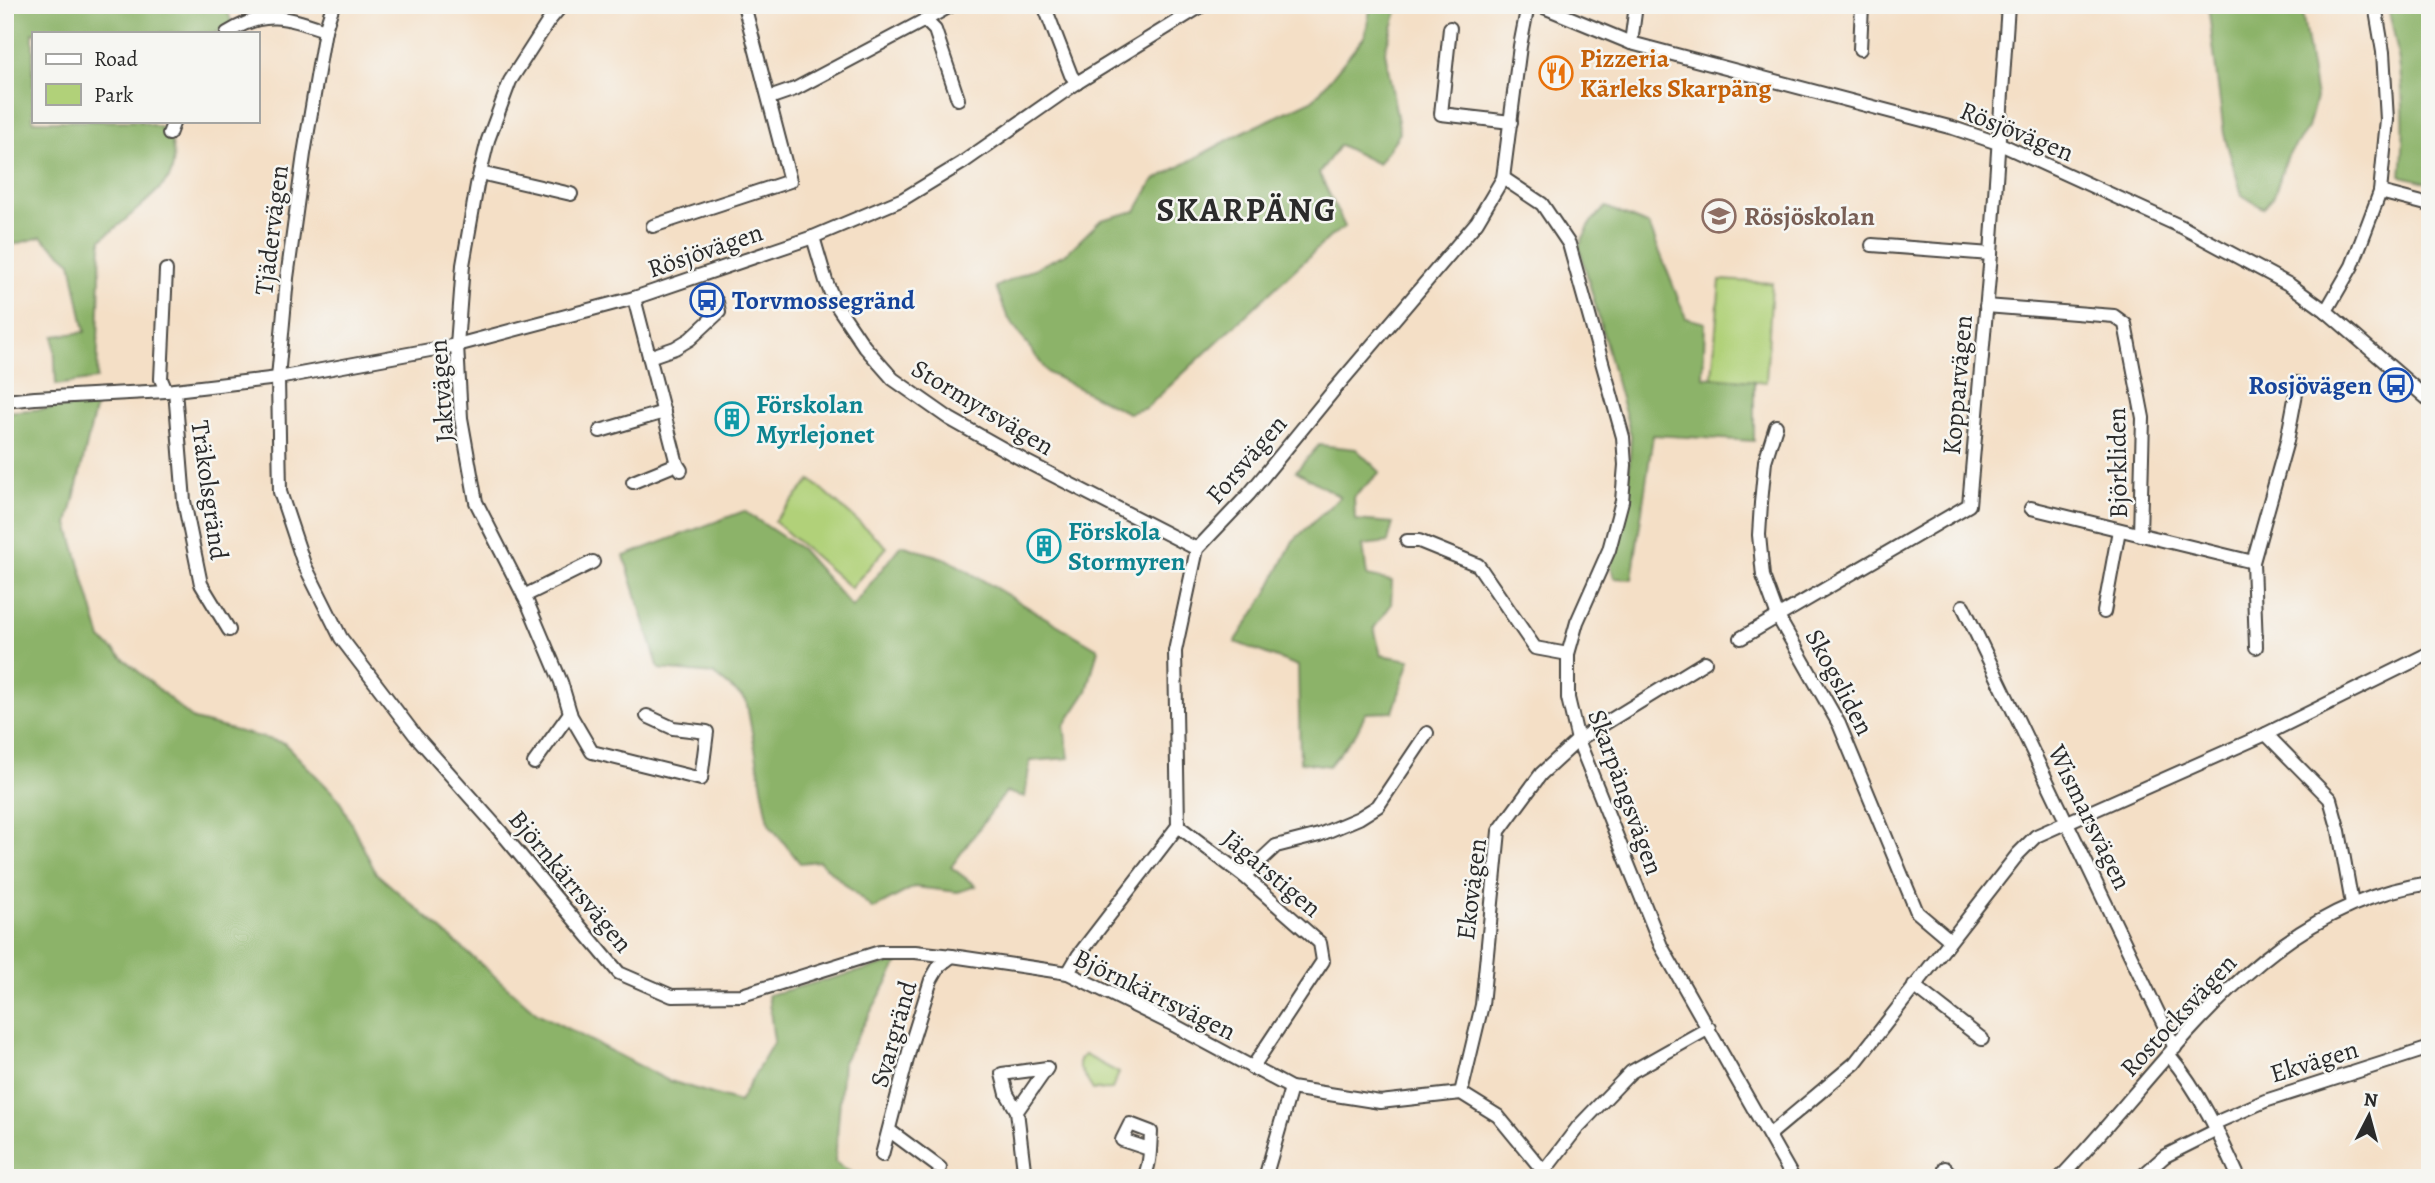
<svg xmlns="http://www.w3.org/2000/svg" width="2435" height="1183" viewBox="0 0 2435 1183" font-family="Alegreya,serif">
  <rect width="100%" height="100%" fill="#f6f6f2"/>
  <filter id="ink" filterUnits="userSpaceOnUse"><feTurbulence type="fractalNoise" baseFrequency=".0143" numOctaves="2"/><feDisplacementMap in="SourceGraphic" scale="14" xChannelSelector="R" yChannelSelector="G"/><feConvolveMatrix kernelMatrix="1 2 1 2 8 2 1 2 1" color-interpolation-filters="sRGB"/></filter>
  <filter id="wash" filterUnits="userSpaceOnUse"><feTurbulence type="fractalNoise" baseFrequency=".00686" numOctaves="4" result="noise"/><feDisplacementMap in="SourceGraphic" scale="28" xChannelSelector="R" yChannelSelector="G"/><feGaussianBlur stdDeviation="1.57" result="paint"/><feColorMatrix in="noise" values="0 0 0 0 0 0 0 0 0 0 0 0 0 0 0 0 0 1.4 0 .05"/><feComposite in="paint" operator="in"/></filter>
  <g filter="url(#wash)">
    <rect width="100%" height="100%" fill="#f4dfc6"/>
    <!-- green -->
    <g fill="#b1d179" stroke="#6e7e52" stroke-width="2">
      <polygon points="1720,280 1772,283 1766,382 1712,377"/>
      <polygon points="811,480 887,547 851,588 774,521"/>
      <polygon points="1085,1055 1119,1073 1112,1089 1093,1090 1079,1067 1079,1059"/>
    </g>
    <!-- forest -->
    <g fill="#8cb369" stroke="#5c6f4a" stroke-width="2">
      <path d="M5,5H225L232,23L216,33H33V121H139L166,129C174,142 176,162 170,176C165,187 113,231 101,239L97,379L56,385L54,336L85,332L71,262L41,237L5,247Z"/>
      <polygon points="1371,5 1399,5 1385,51 1400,133 1378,164 1340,145 1319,173 1345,227 1331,236 1146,408 1128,413 1048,373 1007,316 996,287 1067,253 1101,220 1136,211 1153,181 1241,133 1314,99 1365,36"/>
      <polygon points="2208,5 2301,5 2316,98 2308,128 2286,158 2274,196 2263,208 2242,195 2224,134"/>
      <path d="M2387,5H2430V183L2401,176C2407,117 2403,62 2387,5Z"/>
      <polygon points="1606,207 1649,225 1686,318 1705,323 1703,377 1754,381 1754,441 1653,435 1632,579 1614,578 1610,562 1628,488 1631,435 1579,246 1591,222"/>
      <polygon points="96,405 68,524 101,639 194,720 284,743 339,799 376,873 537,1013 667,1080 739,1102 774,1041 768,995 899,961 843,1062 835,1162 860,1178 5,1178 5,412"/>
      <polygon points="1319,445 1356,449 1380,472 1354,497 1355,520 1393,523 1388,542 1363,545 1367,576 1392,581 1391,605 1374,628 1381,655 1410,660 1393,712 1366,713 1356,733 1329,766 1300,762 1298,666 1235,642 1267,593 1293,541 1340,497 1296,471"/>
      <polygon points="744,511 801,549 852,607 901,545 947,559 1098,649 1087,691 1064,726 1069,758 1030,761 1025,797 1006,792 951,867 976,886 958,892 914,887 873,909 819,861 800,863 769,824 746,700 714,674 659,669 624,556"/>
    </g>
  </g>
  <g filter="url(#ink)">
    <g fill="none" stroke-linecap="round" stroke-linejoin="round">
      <defs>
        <g id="minor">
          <polyline points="333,5 325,30 304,154 287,278 278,378 280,492 304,564 341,638 415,735 495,825 619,973 672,996 742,995 880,952 915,952 952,956 1068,973 1170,1023 1291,1088 1380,1102 1461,1093 1498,1116 1549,1178"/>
          <polyline points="562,5 548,22 510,81 488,140 477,185 463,265 457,345 461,418 476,502 528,604 561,682 571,716 592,752 701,779 707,732 673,728 647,716"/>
          <polyline points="1044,5 1071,75 1077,83"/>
          <polyline points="1539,5 1631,43 1953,128 1998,143 2182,227 2290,285 2326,311 2430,401"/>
          <polyline points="925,20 952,5"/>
          <polyline points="1450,28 1441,114 1511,122"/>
          <path d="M227,33C265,9 286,17 325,30"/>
          <polyline points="1631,43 1636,5"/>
          <polyline points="1860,49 1862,5"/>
          <polyline points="769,98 795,89 925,20 935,30 958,99"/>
          <polyline points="169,134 174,121"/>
          <polyline points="480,173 571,194"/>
          <polyline points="1503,178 1542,204 1569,244 1623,437 1625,465 1622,501 1609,550 1577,622 1568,654 1568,698 1578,740 1661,946 1793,1178"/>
          <polyline points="2380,192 2430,205"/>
          <polyline points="653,226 790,181 744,5"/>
          <polyline points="813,237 826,281 835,303 864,346 893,379 950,419 1025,461 1197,549"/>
          <polyline points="1872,245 1991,254"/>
          <polyline points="634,298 677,464 681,470"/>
          <polyline points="1986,306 2114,316 2125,324 2143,418 2140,535"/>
          <polyline points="2326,311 2352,266 2380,192 2387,120 2383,52 2375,5"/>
          <polyline points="649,357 675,348 690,339 719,312 717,302"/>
          <polyline points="175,390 184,501 201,584 229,630"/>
          <polyline points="166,391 161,379 166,270"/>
          <polyline points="5,401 35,398 166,391 278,378 457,345 634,298 813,237 903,199 962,163 1075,84 1203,5"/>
          <polyline points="1776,426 1765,461 1761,503 1759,535 1763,576 1778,617 1839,724 1917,912 1950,940"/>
          <polyline points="600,431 664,412"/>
          <polyline points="633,482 677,464"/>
          <polyline points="2031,508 2253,562 2287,441 2298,383"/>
          <polyline points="1407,541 1419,541 1478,565 1535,648 1568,654"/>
          <polyline points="2253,562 2256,647"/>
          <polyline points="524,596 593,562"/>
          <polyline points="1963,606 2175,1048"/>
          <polyline points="2104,612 2119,530"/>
          <polyline points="1741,638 1969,505 1991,254 2008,5"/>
          <polyline points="2266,734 2330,799 2339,831 2352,904"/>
          <polyline points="534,763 570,713"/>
          <polyline points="1178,826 1244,876 1320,943 1323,961 1252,1068"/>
          <polyline points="1244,876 1276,846 1319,835 1359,818 1378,806 1427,733"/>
          <polyline points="1068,973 1078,956 1178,826 1175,651 1197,549 1249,494 1334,390 1477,222 1503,178 1520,46 1528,5"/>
          <polyline points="1914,986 1982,1039"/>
          <path d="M2169,1055C2200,1092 2219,1134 2239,1178"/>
          <polyline points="1461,1093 1482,1005 1499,831 1541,774 1578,740 1705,662"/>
          <polyline points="1017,1111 1047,1068 1002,1074 1007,1094 1017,1111 1025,1178"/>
          <polyline points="2215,1123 2265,1101 2430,1048"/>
          <polyline points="890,1131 940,1168"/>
          <polyline points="1769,1135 1855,1063 2018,854 2036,836 2266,734 2430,653"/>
          <polyline points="882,1155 911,1044 931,980 939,966 952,956"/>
          <polyline points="1945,1168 1954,1178"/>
          <polyline points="1545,1170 1578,1127 1631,1072 1709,1028"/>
          <path d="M1143,1178C1151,1166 1150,1146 1151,1132L1130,1124L1122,1140L1149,1149"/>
          <polyline points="1265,1178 1291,1088"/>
          <path d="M2060,1178C2169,1065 2259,907 2430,883"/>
          <polyline points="2140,1178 2165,1156 2217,1130"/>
        </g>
      </defs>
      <!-- minor casing -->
      <use href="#minor" stroke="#494642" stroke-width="16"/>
      <!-- minor -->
      <use href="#minor" stroke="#fff" stroke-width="12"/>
    </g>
  </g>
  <!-- icons -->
  <defs>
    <symbol id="restaurant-ring" viewBox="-11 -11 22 22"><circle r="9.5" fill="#f6f6f2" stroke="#e8710a" stroke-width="1.5"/><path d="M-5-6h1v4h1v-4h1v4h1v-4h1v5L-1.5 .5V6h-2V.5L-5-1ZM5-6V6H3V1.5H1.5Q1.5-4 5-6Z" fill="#e8710a"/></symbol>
    <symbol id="school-ring" viewBox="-11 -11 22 22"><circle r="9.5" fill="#f6f6f2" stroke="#8d6e63" stroke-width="1.5"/><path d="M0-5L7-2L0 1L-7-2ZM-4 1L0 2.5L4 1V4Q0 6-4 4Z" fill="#8d6e63"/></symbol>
    <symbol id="bus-ring" viewBox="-11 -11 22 22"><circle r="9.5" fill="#f6f6f2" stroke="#1a4fb4" stroke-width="1.5"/><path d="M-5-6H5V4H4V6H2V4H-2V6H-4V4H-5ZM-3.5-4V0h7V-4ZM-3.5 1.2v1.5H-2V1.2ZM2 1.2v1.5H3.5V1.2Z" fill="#1a4fb4"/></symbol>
    <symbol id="building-ring" viewBox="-11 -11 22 22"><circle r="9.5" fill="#f6f6f2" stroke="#0f9aa8" stroke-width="1.5"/><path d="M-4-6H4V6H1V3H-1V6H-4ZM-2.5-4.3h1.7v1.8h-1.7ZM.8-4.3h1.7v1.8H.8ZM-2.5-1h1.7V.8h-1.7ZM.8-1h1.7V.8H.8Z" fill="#0f9aa8"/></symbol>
  </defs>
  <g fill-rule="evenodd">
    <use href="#restaurant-ring" x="1537" y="54" width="38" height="38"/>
    <use href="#school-ring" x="1700" y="197" width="38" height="38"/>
    <use href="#bus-ring" x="688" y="281" width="38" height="38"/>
    <use href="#bus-ring" x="2377" y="366" width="38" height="38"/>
    <use href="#building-ring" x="713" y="400" width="38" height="38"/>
    <use href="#building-ring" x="1025" y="527" width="38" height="38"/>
  </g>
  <g text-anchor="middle" stroke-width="5" stroke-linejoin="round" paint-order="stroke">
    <!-- food labels -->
    <g font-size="26" font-weight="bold" fill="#c56008" stroke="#f6f6f2" text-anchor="start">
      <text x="1580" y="67">Pizzeria<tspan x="1580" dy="30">Kärleks Skarpäng</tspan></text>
    </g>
    <!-- street labels -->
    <g font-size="26" fill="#2b2b2b" stroke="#f6f6f2">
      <text transform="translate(2017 131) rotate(22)" y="9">Rösjövägen</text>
      <text transform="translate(271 230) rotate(-83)" y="9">Tjädervägen</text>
      <text transform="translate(705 250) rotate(-19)" y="9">Rösjövägen</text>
      <text transform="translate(1957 385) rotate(-85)" y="9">Kopparvägen</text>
      <text transform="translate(441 391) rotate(-94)" y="9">Jaktvägen</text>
      <text transform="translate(983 407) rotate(31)" y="9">Stormyrsvägen</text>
      <text transform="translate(1246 459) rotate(-49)" y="9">Forsvägen</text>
      <text transform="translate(2117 463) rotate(-91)" y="9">Björkliden</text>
      <text transform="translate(210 490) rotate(82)" y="9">Träkolsgränd</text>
      <text transform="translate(1840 682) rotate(62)" y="9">Skogsliden</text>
      <text transform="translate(1626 792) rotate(70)" y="9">Skarpängsvägen</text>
      <text transform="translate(2090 817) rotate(64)" y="9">Wismarsvägen</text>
      <text transform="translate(1272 873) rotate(40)" y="9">Jägarstigen</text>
      <text transform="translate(571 881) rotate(50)" y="9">Björnkärrsvägen</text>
      <text transform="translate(1471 889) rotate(-83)" y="9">Ekovägen</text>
      <text transform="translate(1155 994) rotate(26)" y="9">Björnkärrsvägen</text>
      <text transform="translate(2178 1015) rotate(-47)" y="9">Rostocksvägen</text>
      <text transform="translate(893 1034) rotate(-74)" y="9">Svargränd</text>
      <text transform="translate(2314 1061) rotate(-17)" y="9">Ekvägen</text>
    </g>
    <!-- education labels -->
    <g font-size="26" font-weight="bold" fill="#785e54" stroke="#f6f6f2" text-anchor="start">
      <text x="1744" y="225">Rösjöskolan</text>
    </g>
    <!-- transit labels -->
    <g font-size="26" font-weight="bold" fill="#164399" stroke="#f6f6f2" text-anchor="start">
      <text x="732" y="309">Torvmossegränd</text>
      <text x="2372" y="394" text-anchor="end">Rosjövägen</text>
    </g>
    <!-- culture labels -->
    <g font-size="26" font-weight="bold" fill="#0d838f" stroke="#f6f6f2" text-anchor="start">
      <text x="756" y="413">Förskolan<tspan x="756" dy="30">Myrlejonet</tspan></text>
      <text x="1068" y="540">Förskola<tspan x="1068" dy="30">Stormyren</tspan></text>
    </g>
    <!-- district labels -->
    <g font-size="33" font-weight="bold" letter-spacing="2" fill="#2b2b2b" stroke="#f6f6f2">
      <text x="1247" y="221">SKARPÄNG</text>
    </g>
  </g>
  <!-- margin -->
  <rect width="2435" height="1183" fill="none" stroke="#f6f6f2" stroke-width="28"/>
  <!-- legend -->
  <rect x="32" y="32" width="228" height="91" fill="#f6f6f2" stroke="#a5a5a2" stroke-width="2"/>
  <rect x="46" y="54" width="35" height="10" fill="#ffffff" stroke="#a5a5a2" stroke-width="2"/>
  <text x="94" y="66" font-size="21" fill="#2b2b2b">Road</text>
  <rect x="46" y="84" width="35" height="21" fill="#b1d179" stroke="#a5a5a2" stroke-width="2"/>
  <text x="94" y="102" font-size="21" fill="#2b2b2b">Park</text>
  <!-- north arrow -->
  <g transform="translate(2369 1116) rotate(6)" stroke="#f6f6f2" stroke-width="5" paint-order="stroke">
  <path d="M0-5L12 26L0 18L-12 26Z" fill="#2b2b2b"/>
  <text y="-10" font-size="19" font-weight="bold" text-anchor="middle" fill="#2b2b2b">N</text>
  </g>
</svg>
